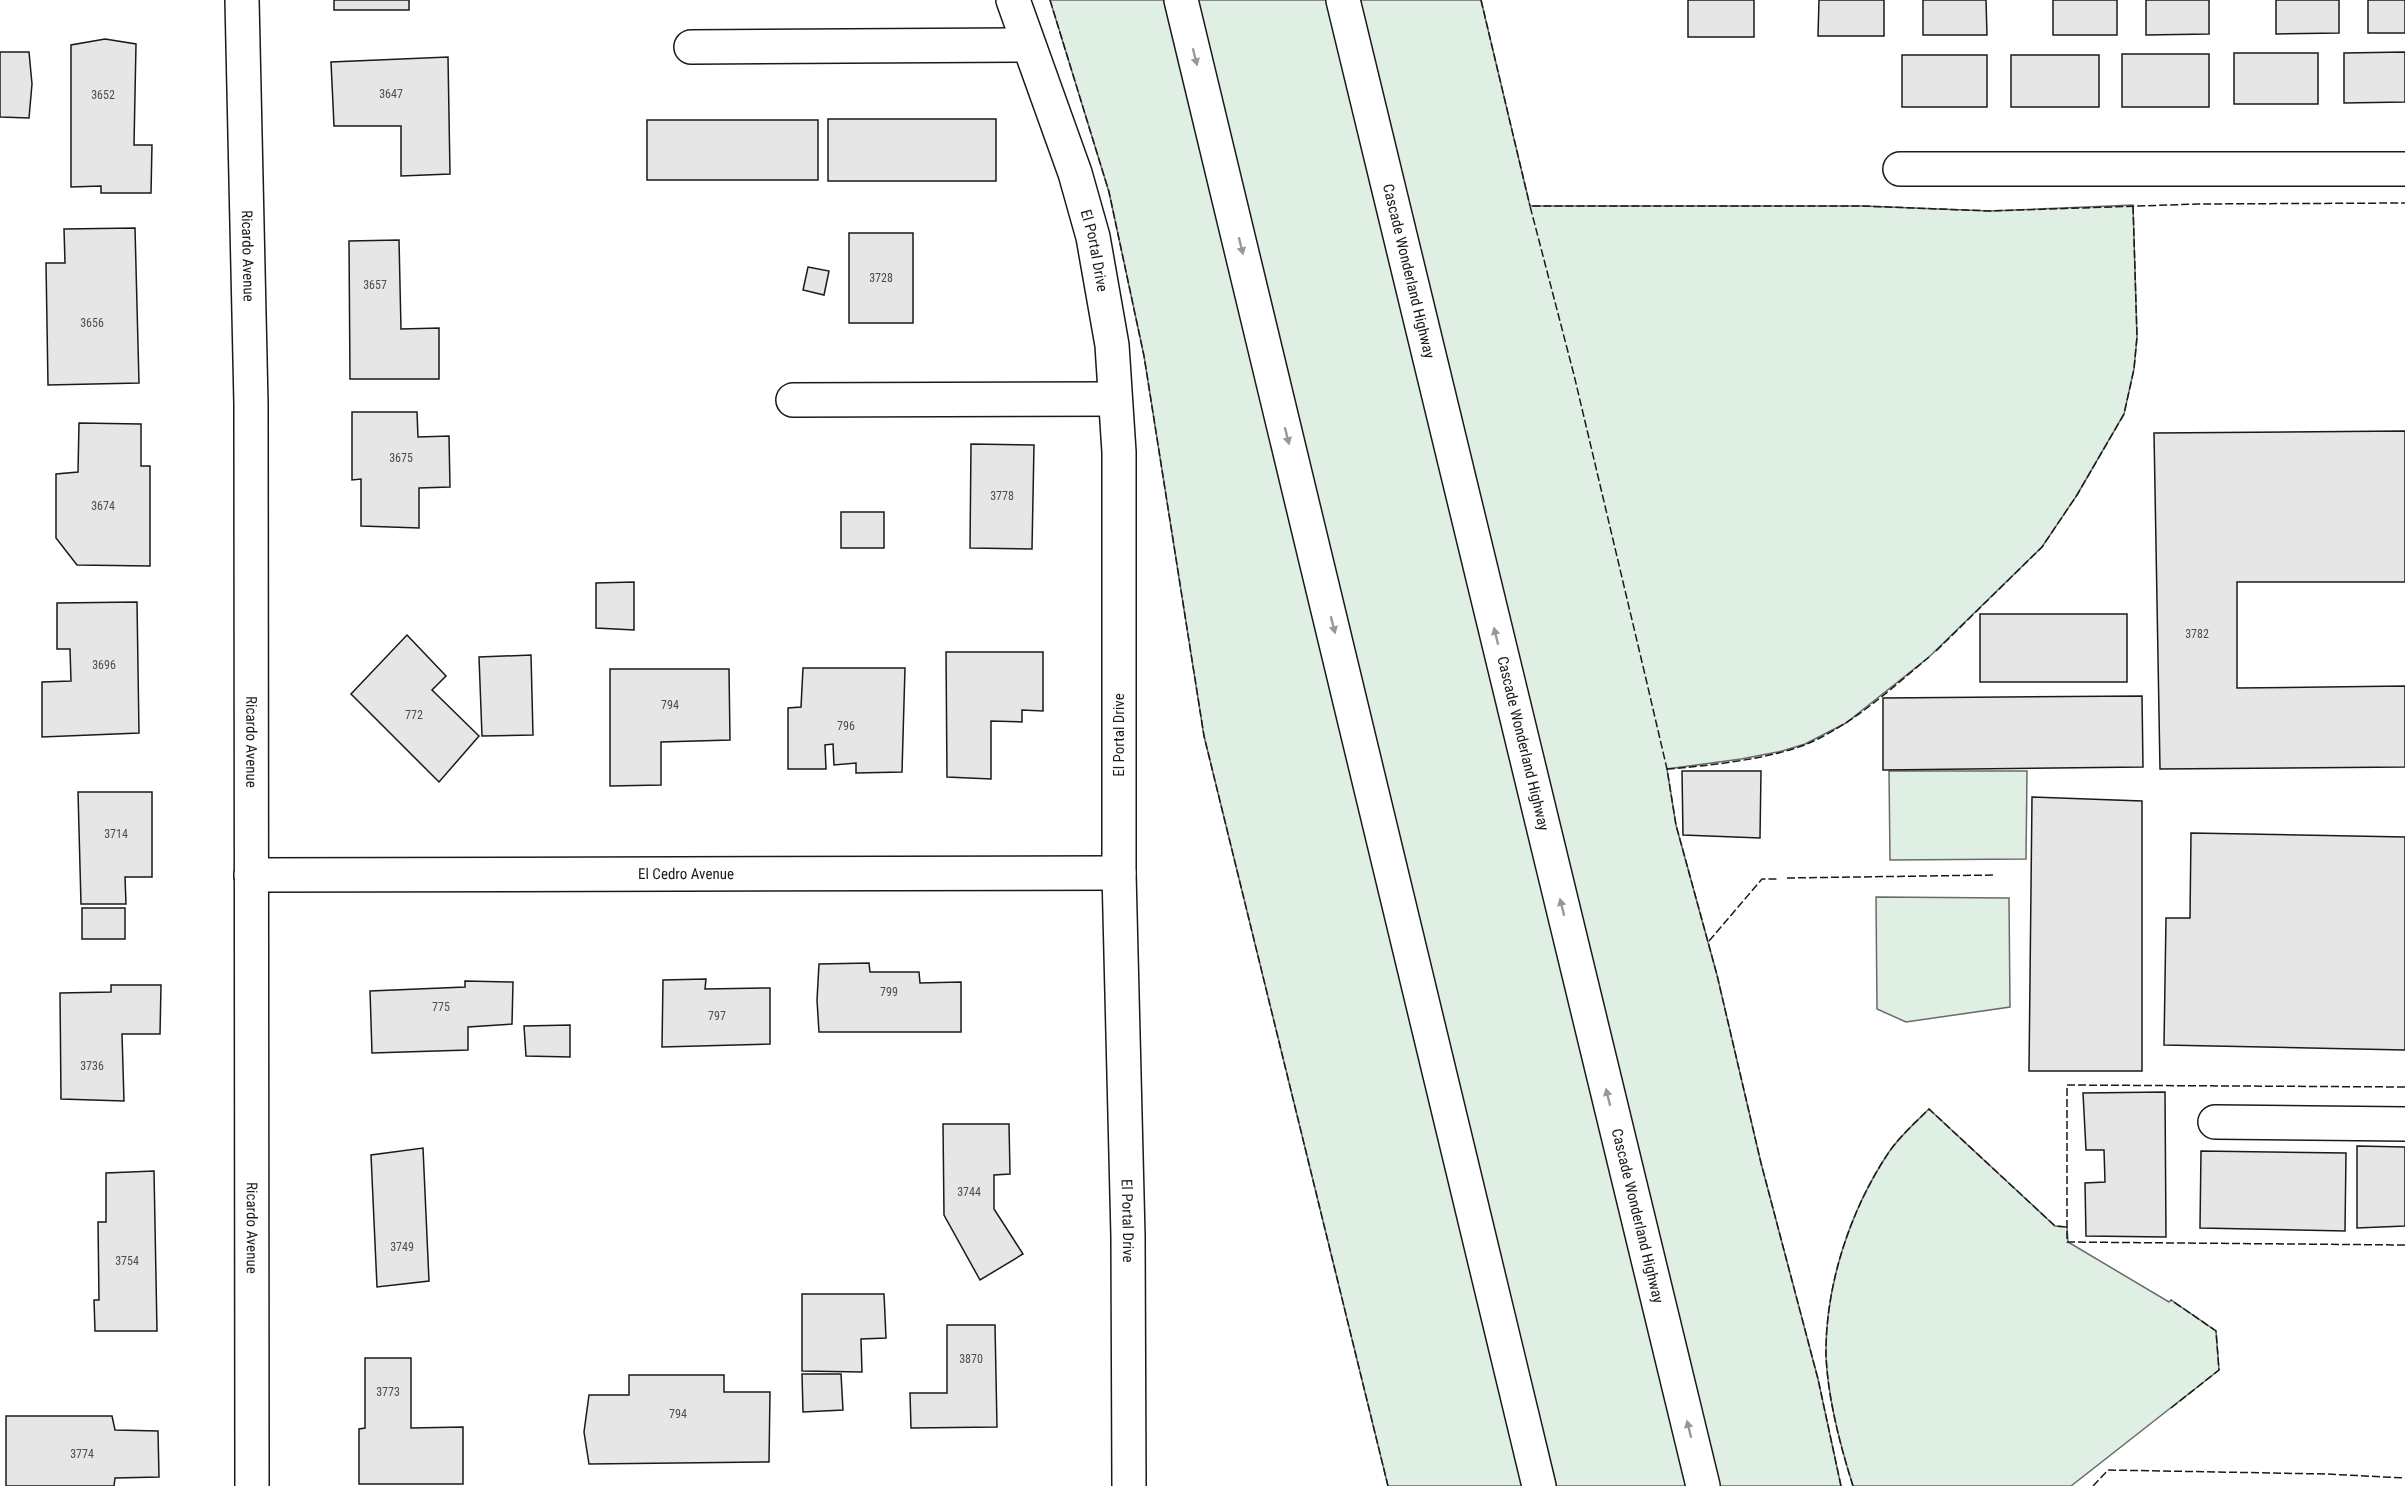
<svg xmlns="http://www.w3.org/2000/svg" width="2405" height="1486" viewBox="0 0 2405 1486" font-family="'Roboto Condensed',sans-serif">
  <rect width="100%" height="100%" fill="#fff"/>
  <!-- green -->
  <g fill="#e0efe3" stroke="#6a6a6a" stroke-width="1.5">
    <polygon points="1050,0 1481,0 1530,206 1863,206 1990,211 2133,205 2137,337 2134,369 2124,414 2077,495 2042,547 1929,657 1846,723 1805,744 1782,751 1741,759 1667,769 1676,825 1717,975 1761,1163 1818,1379 1841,1486 1388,1486 1204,736 1144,356 1109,192"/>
    <polygon points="1889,771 2027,771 2026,859 1890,860"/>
    <polygon points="1876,897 2009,898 2010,1007 1906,1022 1877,1009"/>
    <path d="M1929,1109L2055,1226L2067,1227L2068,1242L2169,1302L2171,1300L2216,1331L2219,1370L2071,1486H1853C1840,1445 1828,1399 1826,1356C1825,1286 1850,1210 1889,1152C1900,1136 1916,1122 1929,1109Z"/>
  </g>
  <!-- building -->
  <g fill="#e6e6e6" stroke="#1a1a1a" stroke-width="1.5">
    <rect x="334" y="0" width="75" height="10"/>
    <rect x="1688" y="0" width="66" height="37"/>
    <polygon points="1819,0 1884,0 1884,36 1818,36"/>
    <polygon points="1923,0 1986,0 1987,35 1923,35"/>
    <rect x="2053" y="0" width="64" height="35"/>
    <polygon points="2146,0 2209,0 2209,34 2146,35"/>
    <polygon points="2276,0 2339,0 2339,33 2276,34"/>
    <rect x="2368" y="0" width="37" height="33"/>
    <polygon points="105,39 136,44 134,145 152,145 151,193 101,193 101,186 71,187 71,45"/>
    <polygon points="0,52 29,52 32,84 29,118 0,117"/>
    <polygon points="2405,52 2405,102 2344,103 2344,53"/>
    <rect x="2234" y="53" width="84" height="51"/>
    <rect x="2122" y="54" width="87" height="53"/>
    <rect x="1902" y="55" width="85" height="52"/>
    <rect x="2011" y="55" width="88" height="52"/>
    <polygon points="448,57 450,174 401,176 401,126 334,126 331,62"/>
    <rect x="828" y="119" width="168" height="62"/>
    <rect x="647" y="120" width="171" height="60"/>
    <polygon points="135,228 139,383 48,385 46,263 65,263 64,229"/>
    <rect x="849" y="233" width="64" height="90"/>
    <polygon points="399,240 401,329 439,328 439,379 350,379 349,241"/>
    <polygon points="808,267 829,271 824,295 803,290"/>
    <polygon points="352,412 417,412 418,437 449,436 450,487 419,488 419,528 361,526 361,479 352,480"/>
    <polygon points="79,423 141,424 141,466 150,466 150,566 77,565 56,538 56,474 78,472"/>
    <polygon points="2405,431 2405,582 2237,582 2237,688 2405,686 2405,767 2160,769 2154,433"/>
    <polygon points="971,444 1034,445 1032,549 970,548"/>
    <rect x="841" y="512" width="43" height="36"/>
    <polygon points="634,582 634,630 596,628 596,583"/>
    <polygon points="137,602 139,733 42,737 42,682 71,681 70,649 57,649 57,603"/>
    <rect x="1980" y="614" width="147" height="68"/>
    <polygon points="407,635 446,676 432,690 479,736 439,782 351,694"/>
    <polygon points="946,652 1043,652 1043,711 1022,710 1022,722 991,721 991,779 947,777"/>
    <polygon points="531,655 533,735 482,736 479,657"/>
    <polygon points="803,668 905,668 902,772 856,773 856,763 834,765 833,744 825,745 826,769 788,769 788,708 801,707"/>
    <polygon points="610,669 729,669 730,740 661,742 661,785 610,786"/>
    <polygon points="2142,696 2143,767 1883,770 1883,698"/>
    <polygon points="1682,771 1761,771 1760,838 1683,835"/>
    <polygon points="78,792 152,792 152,877 125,877 126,904 81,904"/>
    <polygon points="2032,797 2142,801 2142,1071 2029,1071"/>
    <polygon points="2191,833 2405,837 2405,1050 2164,1045 2166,918 2190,918"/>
    <rect x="82" y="908" width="43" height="31"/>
    <polygon points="869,963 870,972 919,972 920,983 961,982 961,1032 819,1032 817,1000 819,964"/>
    <polygon points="706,979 705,989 770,988 770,1044 662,1047 663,980"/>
    <polygon points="465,981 513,982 512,1024 468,1027 468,1050 372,1053 370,991 465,987"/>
    <polygon points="111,985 161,985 160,1034 122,1034 124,1101 61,1099 60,993 111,992"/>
    <polygon points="570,1025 570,1057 526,1056 524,1026"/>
    <polygon points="2165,1092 2166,1237 2086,1236 2085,1183 2105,1182 2104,1150 2086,1150 2083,1093"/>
    <polygon points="943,1124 1009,1124 1010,1174 994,1175 994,1209 1023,1254 980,1280 944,1215"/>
    <polygon points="2357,1146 2405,1147 2405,1226 2357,1228"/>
    <polygon points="423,1148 429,1281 377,1287 371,1155"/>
    <polygon points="2201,1151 2346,1153 2345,1231 2200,1228"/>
    <polygon points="154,1171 157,1331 95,1331 94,1300 99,1300 98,1222 106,1222 106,1173"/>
    <polygon points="802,1294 884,1294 886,1338 861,1339 862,1372 802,1371"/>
    <polygon points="947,1325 995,1325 997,1427 911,1428 910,1393 947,1393"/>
    <polygon points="365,1358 411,1358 411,1428 463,1427 463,1484 359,1484 359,1429 365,1428"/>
    <polygon points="802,1374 841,1374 843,1410 803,1412"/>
    <polygon points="629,1375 724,1375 724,1392 770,1392 769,1462 589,1464 584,1432 589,1395 629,1395"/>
    <polygon points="6,1416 112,1416 115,1430 158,1431 159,1477 115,1478 114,1486 6,1486"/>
  </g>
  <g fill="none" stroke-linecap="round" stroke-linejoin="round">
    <defs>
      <g id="minor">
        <path id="s1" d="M242,0L251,404L252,1486"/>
        <path id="s2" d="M1013,0L1075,173L1093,237L1112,345L1119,452V873L1128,1236L1129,1486"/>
        <polyline points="691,47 1028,45"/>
        <polyline points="1900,169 2405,169"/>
        <polyline points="793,400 1115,399"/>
        <path id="s3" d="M251,875L1119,873"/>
        <polyline points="2215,1122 2405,1124"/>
      </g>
      <g id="highway">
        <polyline points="1181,0 1539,1486"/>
        <path id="s4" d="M1343,0L1703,1486"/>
      </g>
    </defs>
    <!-- minor casing -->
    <use href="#minor" stroke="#1a1a1a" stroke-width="36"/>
    <!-- highway casing -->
    <use href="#highway" stroke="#1a1a1a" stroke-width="36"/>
    <!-- minor -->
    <use href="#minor" stroke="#fff" stroke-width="33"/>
    <!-- highway -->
    <use href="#highway" stroke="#fff" stroke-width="33"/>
    <!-- fence -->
    <g stroke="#1a1a1a" stroke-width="1.5" stroke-dasharray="8 3" stroke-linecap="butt">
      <polyline points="1050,0 1109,192 1144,356 1204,736 1388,1486"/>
      <polyline points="1481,0 1530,206"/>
      <polyline points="1936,651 2042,547 2077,495 2124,414 2134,369 2137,337 2133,205"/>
      <path d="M1667,769C1707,766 1770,759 1807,744C1853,724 1891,689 1929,657"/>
      <polyline points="1787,878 1994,875"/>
      <polyline points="1709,941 1762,879 1778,879"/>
      <polyline points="2405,1087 2067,1085 2067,1242 2405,1245"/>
      <polyline points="2171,1408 2219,1370 2216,1331 2171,1300"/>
      <polyline points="1841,1486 1818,1379 1761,1163 1717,975 1676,825 1667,769 1646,679 1574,375 1530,206 1863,206 1990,211 2198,204 2405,203"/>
      <path d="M1853,1486C1840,1445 1828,1399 1826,1356C1825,1286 1850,1210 1889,1152C1900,1136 1916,1122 1929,1109L2055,1226L2067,1227"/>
      <polyline points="2093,1486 2108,1470 2326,1474 2405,1478"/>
    </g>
  </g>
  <!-- one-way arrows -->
  <defs><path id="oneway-solid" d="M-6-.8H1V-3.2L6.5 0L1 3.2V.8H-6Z" transform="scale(1.5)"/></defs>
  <g fill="#989898">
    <use href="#oneway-solid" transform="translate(1195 57) rotate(76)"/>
    <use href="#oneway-solid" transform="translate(1241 246) rotate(76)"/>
    <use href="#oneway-solid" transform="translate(1287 436) rotate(76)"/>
    <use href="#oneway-solid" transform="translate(1333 625) rotate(76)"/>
    <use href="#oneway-solid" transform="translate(1496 636) rotate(-104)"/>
    <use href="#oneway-solid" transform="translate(1562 907) rotate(-104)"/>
    <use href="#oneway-solid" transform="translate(1608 1097) rotate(-104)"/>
    <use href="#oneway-solid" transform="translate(1689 1429) rotate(-104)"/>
  </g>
  <g text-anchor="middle" stroke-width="4.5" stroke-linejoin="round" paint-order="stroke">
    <!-- number labels -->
    <g font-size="12" fill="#4d4d4d">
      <text x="391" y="98">3647</text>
      <text x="103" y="99">3652</text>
      <text x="881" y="282">3728</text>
      <text x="375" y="289">3657</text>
      <text x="92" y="327">3656</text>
      <text x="401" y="462">3675</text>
      <text x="1002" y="500">3778</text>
      <text x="103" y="510">3674</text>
      <text x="2197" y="638">3782</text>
      <text x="104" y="669">3696</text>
      <text x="670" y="709">794</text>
      <text x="414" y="719">772</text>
      <text x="846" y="730">796</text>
      <text x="116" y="838">3714</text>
      <text x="889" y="996">799</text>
      <text x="441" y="1011">775</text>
      <text x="717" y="1020">797</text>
      <text x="92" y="1070">3736</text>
      <text x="969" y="1196">3744</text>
      <text x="402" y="1251">3749</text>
      <text x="127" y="1265">3754</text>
      <text x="971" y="1363">3870</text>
      <text x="388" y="1396">3773</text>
      <text x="678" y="1418">794</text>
      <text x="82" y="1458">3774</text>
    </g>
    <!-- street labels -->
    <g font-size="15" fill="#1a1a1a" stroke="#fff">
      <text dy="5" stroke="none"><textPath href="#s2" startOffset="264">El Portal Drive</textPath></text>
      <text dy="5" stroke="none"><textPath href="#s1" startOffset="256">Ricardo Avenue</textPath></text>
      <text dy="5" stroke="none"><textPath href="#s4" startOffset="279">Cascade Wonderland Highway</textPath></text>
      <text transform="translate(1119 735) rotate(-90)" y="5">El Portal Drive</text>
      <text dy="5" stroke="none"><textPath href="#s1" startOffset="742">Ricardo Avenue</textPath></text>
      <text dy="5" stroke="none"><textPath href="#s4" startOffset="765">Cascade Wonderland Highway</textPath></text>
      <text dy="5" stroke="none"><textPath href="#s3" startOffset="435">El Cedro Avenue</textPath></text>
      <text dy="5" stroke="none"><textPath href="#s4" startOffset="1251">Cascade Wonderland Highway</textPath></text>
      <text dy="5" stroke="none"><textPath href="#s2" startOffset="1236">El Portal Drive</textPath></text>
      <text dy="5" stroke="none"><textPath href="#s1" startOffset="1228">Ricardo Avenue</textPath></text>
    </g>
  </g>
</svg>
